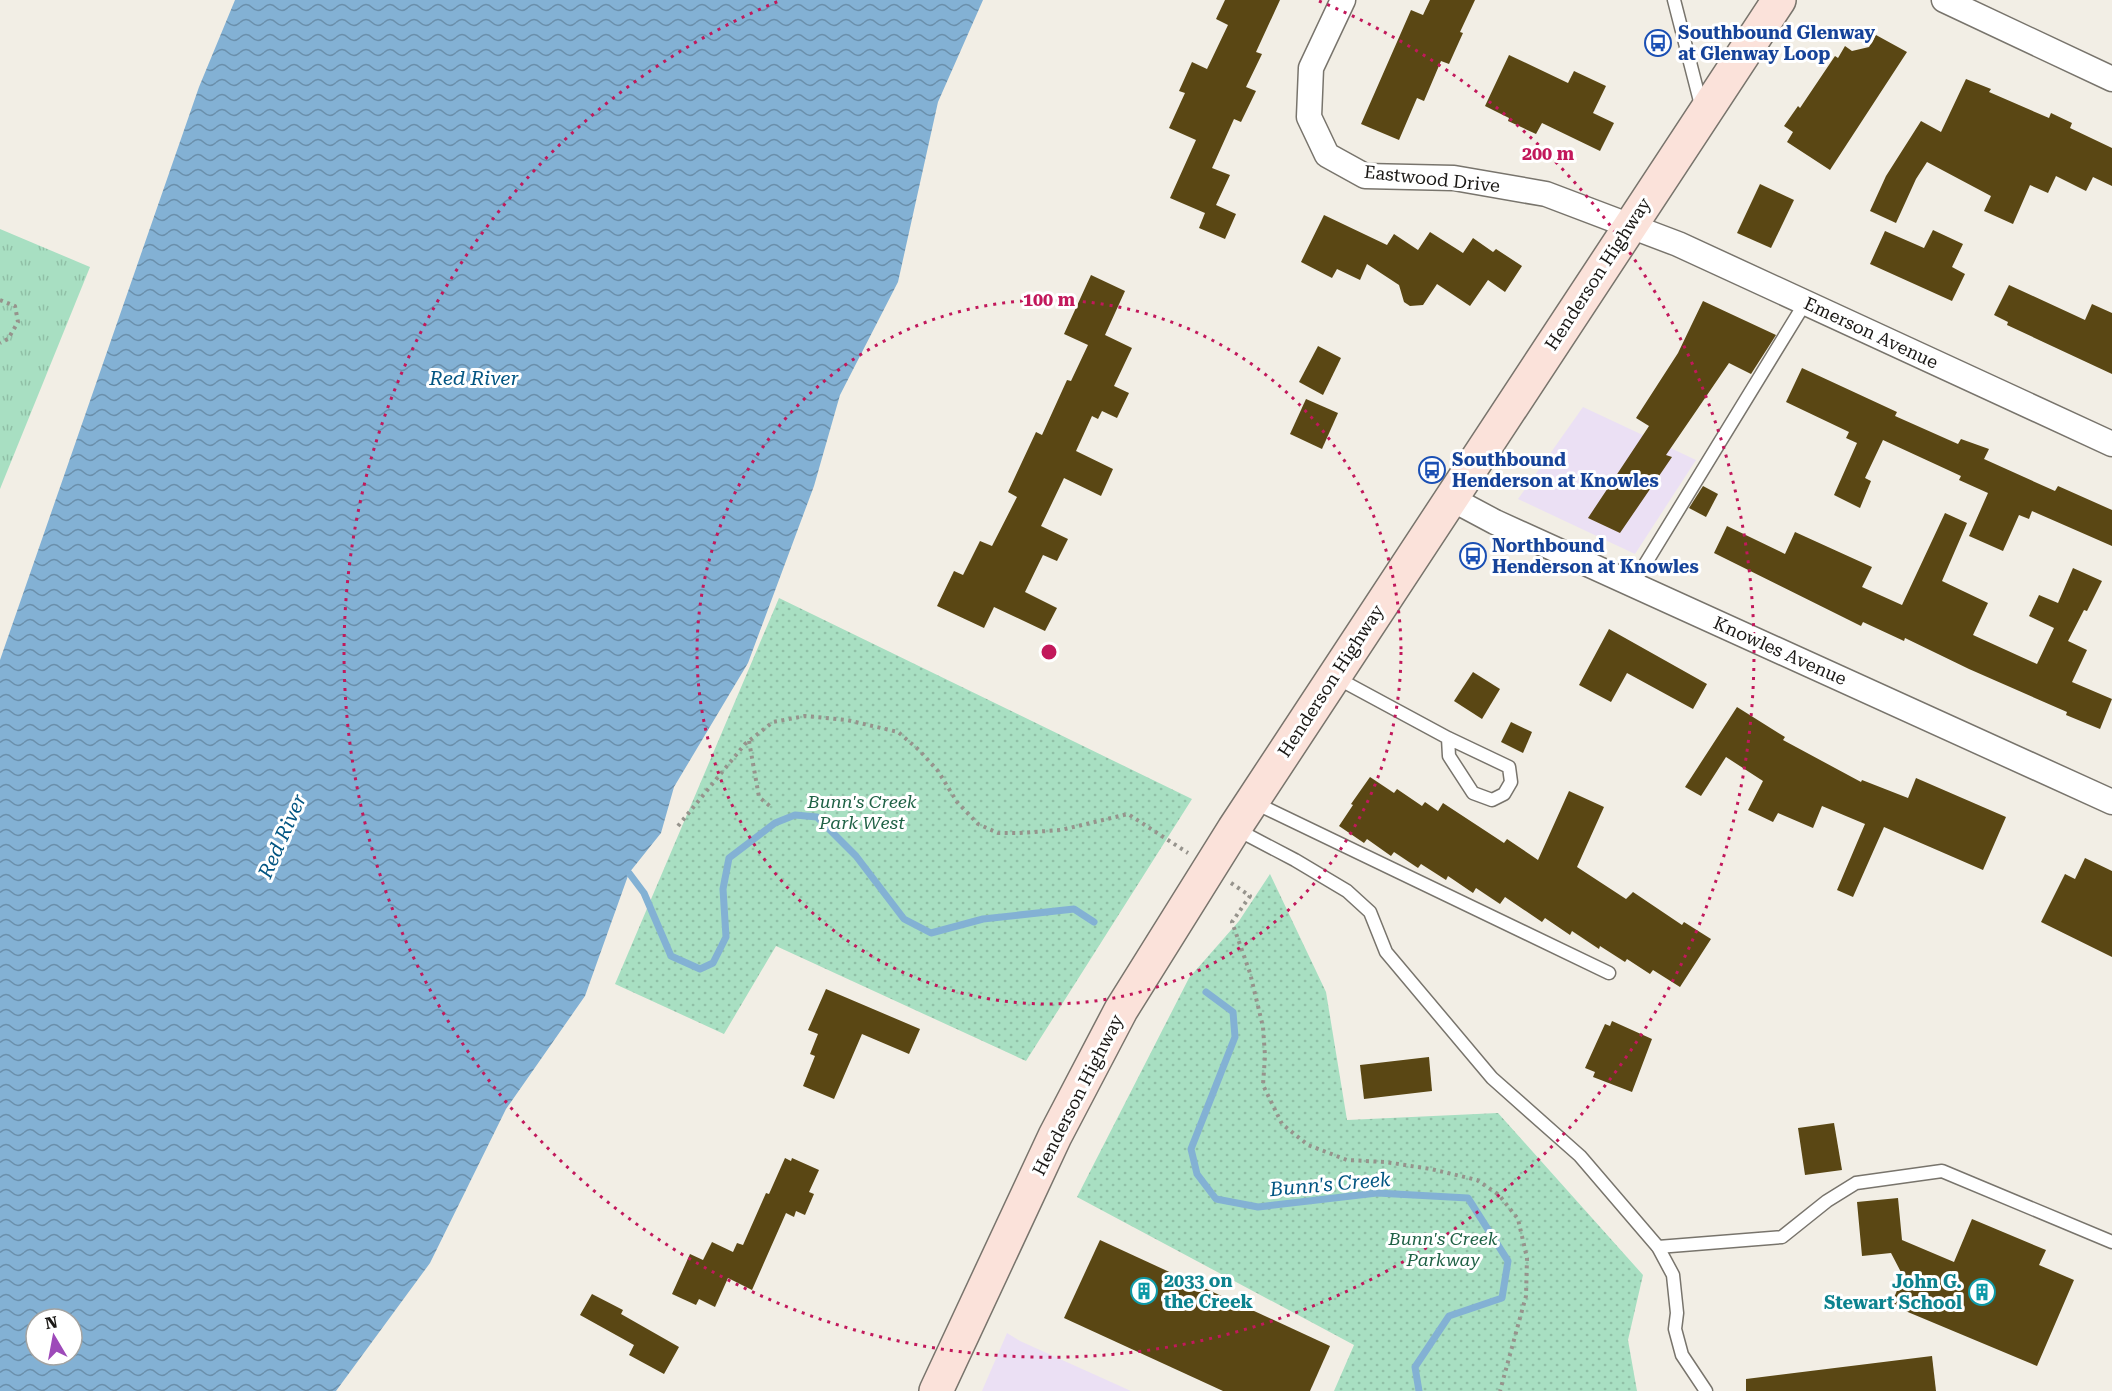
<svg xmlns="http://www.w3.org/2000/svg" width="2112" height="1391" viewBox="0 0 2112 1391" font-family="'Roboto Serif',serif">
  <defs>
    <pattern id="grass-tufts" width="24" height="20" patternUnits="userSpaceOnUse" patternTransform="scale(1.5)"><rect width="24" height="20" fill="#a8dfc2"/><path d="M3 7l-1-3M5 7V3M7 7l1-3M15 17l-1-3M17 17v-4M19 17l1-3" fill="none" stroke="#90bfa6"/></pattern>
    <pattern id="park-dots" width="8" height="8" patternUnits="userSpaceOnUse" patternTransform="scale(1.5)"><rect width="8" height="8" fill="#a8dfc2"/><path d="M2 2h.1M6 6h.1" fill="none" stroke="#90bfa6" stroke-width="1.8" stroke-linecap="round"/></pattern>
    <pattern id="water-waves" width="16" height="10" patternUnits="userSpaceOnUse" patternTransform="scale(1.5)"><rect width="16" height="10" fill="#83b1d4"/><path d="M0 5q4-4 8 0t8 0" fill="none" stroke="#6a8fab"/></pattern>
  </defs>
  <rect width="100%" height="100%" fill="#f2eee5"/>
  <!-- commercial -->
  <g fill="#ebe0f4">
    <polygon points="1583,407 1696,460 1635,554 1518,499"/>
    <polygon points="1007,1333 1020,1341 1131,1391 982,1391"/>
  </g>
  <!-- grass -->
  <polygon fill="url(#grass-tufts)" points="0,229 90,267 0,489"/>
  <!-- park -->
  <g fill="url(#park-dots)">
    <polygon points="779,598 1192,799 1026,1061 776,946 724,1034 615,984"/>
    <polygon points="1270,874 1326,992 1347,1120 1498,1113 1643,1275 1628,1340 1637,1391 1334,1391 1354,1345 1077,1197 1189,978 1239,921"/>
  </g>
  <!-- water -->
  <path fill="url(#water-waves)" fill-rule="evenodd" d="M235,0H983L938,102L898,282L840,395L814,486L748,663L674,787L661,833L629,873L585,996L506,1109L430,1263L336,1391H0V660L199,87ZM36,1319H72V1355H36Z"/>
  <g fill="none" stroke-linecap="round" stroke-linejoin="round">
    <!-- stream -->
    <g stroke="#83b1d4" stroke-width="7">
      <polyline points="629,873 644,893 671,956 700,969 713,963 726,937 723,889 729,858 775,823 795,815 817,817 856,856 904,919 931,933 983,919 1074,909 1094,922"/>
      <polyline points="1206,992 1233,1012 1235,1037 1191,1149 1197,1174 1216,1199 1258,1207 1377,1193 1468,1198 1508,1261 1502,1298 1449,1316 1415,1367 1419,1391"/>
    </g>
  </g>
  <!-- building -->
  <g fill="#5a4714">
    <polygon points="1225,0 1280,0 1256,52 1262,54 1246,87 1256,91 1241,122 1234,119 1212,168 1230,175 1216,205 1236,214 1225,239 1199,228 1205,213 1170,198 1196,140 1169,128 1185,93 1179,91 1192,62 1207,69 1228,25 1216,19"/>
    <polygon points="1430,0 1475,0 1460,32 1463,33 1449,64 1441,61 1424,101 1417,98 1399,140 1361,124 1411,10 1423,15"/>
    <polygon points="1876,35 1907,52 1830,170 1787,142 1793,132 1784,126 1798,106 1800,108 1835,56 1838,58 1845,46 1852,51 1869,47"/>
    <polygon points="1509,55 1568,83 1574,71 1606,86 1593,113 1614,123 1600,151 1542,123 1536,134 1508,121 1509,118 1485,106"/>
    <polygon points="1966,79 1991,89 1989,92 2049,118 2051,113 2072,123 2070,128 2112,148 2112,186 2093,177 2086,191 2056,176 2048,193 2030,185 2013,224 1984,211 1991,196 1927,162 1916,179 1896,223 1870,211 1886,176 1921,121 1941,132"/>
    <polygon points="1760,184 1794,200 1771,248 1737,233"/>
    <polygon points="1324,215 1387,245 1394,234 1418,250 1430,232 1463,253 1473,238 1493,252 1496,249 1522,266 1505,292 1488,280 1470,306 1437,284 1423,305 1410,306 1404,302 1399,285 1367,264 1360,280 1337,269 1332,278 1301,262"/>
    <polygon points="1933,230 1963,244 1952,267 1965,274 1952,301 1870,264 1885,231 1924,248"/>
    <polygon points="1091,275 1125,291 1105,335 1132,348 1114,386 1129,393 1117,418 1102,411 1098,419 1092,416 1076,451 1113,469 1101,496 1064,478 1041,526 1068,539 1057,561 1043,555 1025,592 1057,608 1045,631 994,607 984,628 937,606 954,571 963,575 980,541 992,546 1017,497 1008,492 1036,432 1042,435 1067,380 1071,381 1088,345 1064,334"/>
    <polygon points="2009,285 2085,320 2092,304 2112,313 2112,374 2007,325 2008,322 1994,315"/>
    <polygon points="1703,301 1776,335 1751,374 1729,363 1666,455 1672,457 1620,533 1588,518 1649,426 1636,418 1678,353"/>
    <polygon points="1318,346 1341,358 1323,395 1299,382"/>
    <polygon points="1802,368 1897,412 1895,416 1958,444 1961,439 1989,449 1984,459 2055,491 2058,486 2112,510 2112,546 2032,511 2029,519 2019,515 2003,551 1969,536 1988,493 1959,480 1961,476 1883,440 1865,478 1871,481 1860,508 1834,495 1857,443 1846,438 1849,432 1786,402"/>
    <polygon points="1306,399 1338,413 1322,449 1290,434"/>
    <polygon points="1703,486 1718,494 1706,517 1689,508"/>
    <polygon points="1945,513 1967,523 1942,581 1988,603 1973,635 2037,664 2054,628 2029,616 2039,595 2058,603 2073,568 2102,581 2087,611 2084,610 2068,641 2087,650 2072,682 2112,699 2100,729 2066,715 2067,712 1969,669 1905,638 1904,641 1863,622 1861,626 1714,553 1727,526 1785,554 1795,532 1872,567 1862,587 1902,605"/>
    <polygon points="1609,629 1707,684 1693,709 1627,673 1611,702 1579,685"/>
    <polygon points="1473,672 1500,689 1482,719 1454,701"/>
    <polygon points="1737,707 1785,737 1783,740 1861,782 1862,780 1908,798 1916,778 2006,817 1983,870 1884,827 1853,897 1837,890 1865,824 1822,806 1813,828 1778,813 1773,822 1748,810 1763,781 1726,757 1701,796 1685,787"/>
    <polygon points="1511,722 1532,732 1523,753 1501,742"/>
    <polygon points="1370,777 1394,793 1397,789 1422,806 1425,802 1438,811 1443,803 1504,843 1507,839 1538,860 1569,791 1604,807 1577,867 1626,899 1633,892 1682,925 1684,922 1711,939 1680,987 1653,970 1650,974 1627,959 1625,962 1600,946 1599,949 1572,931 1570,935 1545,918 1542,922 1505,897 1500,904 1476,888 1473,893 1448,876 1446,880 1421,864 1418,868 1394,852 1391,856 1367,839 1364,843 1339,826 1353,805 1351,804"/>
    <polygon points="2085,858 2112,871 2112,957 2041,922 2065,874 2075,879"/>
    <polygon points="826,989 920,1029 909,1054 862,1034 834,1099 803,1086 815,1056 810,1054 818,1034 808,1030"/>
    <polygon points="1612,1021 1652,1039 1632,1092 1593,1077 1595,1072 1585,1068 1605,1024 1610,1026"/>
    <polygon points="1429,1057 1432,1091 1364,1099 1360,1065"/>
    <polygon points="1834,1123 1842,1170 1805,1175 1798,1128"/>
    <polygon points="785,1158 791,1161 792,1158 819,1170 809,1192 814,1194 805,1215 796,1211 794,1217 786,1213 752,1290 728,1278 715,1307 699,1299 696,1305 672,1294 690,1254 703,1260 712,1242 733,1252 737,1243 743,1245 766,1193 769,1194"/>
    <polygon points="1898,1198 1902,1240 1954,1262 1972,1219 2046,1250 2039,1265 2074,1280 2037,1366 1891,1305 1903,1276 1891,1253 1862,1256 1857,1202"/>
    <polygon points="1100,1240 1330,1346 1310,1391 1223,1391 1064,1318"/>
    <polygon points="592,1294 623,1310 621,1314 679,1347 664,1374 629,1355 634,1345 580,1315"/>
    <polygon points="1932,1356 1936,1391 1746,1391 1746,1379"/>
  </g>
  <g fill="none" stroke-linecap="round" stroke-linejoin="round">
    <defs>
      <g id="lane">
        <polyline points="1674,0 1702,109"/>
        <polyline points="1633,584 1805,303"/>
        <polyline points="1335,677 1448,738 1509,767 1511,782 1504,794 1492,800 1473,793 1449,756 1448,738"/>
        <polyline points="1253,802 1609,973"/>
        <polyline points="1236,829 1295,860 1347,891 1370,912 1386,952 1492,1078 1580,1156 1658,1247 1673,1275 1677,1313 1675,1329 1682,1355 1706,1391"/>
        <polyline points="1658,1247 1782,1237 1827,1201 1856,1183 1942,1171 2112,1242"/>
      </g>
      <g id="street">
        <polyline points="1343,0 1311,68 1309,117 1327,155 1365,176 1454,178 1546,194 1678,244 2112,444"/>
        <polyline points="1944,0 2112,79"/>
        <polyline points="1450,498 1495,522 2112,802"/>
      </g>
      <polyline id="secondary" points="936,1391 1055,1136 1121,1010 1234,829 1779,0"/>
    </defs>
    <!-- lane casing -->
    <use href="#lane" stroke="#78746c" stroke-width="15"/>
    <!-- street casing -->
    <use href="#street" stroke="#78746c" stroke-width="27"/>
    <!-- secondary casing -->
    <use href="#secondary" stroke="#78746c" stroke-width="36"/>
    <!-- path -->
    <g stroke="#96938c" stroke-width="4" stroke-dasharray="3 4.5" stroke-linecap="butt">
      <polyline points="0,300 15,306 18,322 8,339 0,343"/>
      <polyline points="749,741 759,797 771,807"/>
      <polyline points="678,826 745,744 773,722 805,716 847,720 898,732 919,750 938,771 957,802 978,824 998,833 1019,833 1061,830 1128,814 1188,853"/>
      <polyline points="1231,883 1250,896 1232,922 1250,973 1263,1027 1265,1056 1263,1085 1282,1124 1308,1145 1347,1160 1385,1162 1431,1169 1477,1180 1499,1195 1518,1219 1527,1258 1526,1296 1500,1391"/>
    </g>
    <!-- lane -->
    <use href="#lane" stroke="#fff" stroke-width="12"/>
    <!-- street -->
    <use href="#street" stroke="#fff" stroke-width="24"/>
    <!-- secondary -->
    <use href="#secondary" stroke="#fbe2da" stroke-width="33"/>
  </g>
  <!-- distance rings -->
  <g fill="none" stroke="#c2185b" stroke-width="3" stroke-dasharray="3 6">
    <circle cx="1049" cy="652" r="352"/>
    <path d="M1319 1A705 705 0 1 1 779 1"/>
  </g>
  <!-- icons -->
  <defs>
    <symbol id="bus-ring" viewBox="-11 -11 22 22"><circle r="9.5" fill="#fff" stroke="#1a4fb4" stroke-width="1.5"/><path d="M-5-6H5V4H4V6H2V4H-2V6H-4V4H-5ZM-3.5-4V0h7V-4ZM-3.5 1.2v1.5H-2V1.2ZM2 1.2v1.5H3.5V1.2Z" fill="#1a4fb4"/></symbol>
    <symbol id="building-ring" viewBox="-11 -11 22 22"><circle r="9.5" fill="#fff" stroke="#0f9aa8" stroke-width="1.5"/><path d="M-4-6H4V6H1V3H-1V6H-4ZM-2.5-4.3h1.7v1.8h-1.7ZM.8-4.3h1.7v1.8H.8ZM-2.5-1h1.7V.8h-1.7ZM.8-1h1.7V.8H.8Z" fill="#0f9aa8"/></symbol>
  </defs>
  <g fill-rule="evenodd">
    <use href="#bus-ring" x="1643" y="28" width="30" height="30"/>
    <use href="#bus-ring" x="1417" y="455" width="30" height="30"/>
    <use href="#bus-ring" x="1458" y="541" width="30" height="30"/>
    <use href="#building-ring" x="1129" y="1276" width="30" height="30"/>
    <use href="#building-ring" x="1967" y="1277" width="30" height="30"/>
  </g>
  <g text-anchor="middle" stroke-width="6" stroke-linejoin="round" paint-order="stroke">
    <!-- transit labels -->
    <g font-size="18" font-weight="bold" fill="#164399" stroke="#fff" text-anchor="start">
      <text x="1678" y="39">Southbound Glenway<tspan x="1678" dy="21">at Glenway Loop</tspan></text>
      <text x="1452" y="466">Southbound<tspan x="1452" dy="21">Henderson at Knowles</tspan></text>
      <text x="1492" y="552">Northbound<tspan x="1492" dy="21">Henderson at Knowles</tspan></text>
    </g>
    <!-- street labels -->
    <g font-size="18" fill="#1a1815" stroke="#fff">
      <text transform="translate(1432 179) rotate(6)" y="6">Eastwood Drive</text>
      <text transform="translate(1598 274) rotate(-57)" y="6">Henderson Highway</text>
      <text transform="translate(1871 333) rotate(25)" y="6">Emerson Avenue</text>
      <text transform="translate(1780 651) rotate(24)" y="6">Knowles Avenue</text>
      <text transform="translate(1331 681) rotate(-57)" y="6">Henderson Highway</text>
      <text transform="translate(1078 1095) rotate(-63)" y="6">Henderson Highway</text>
    </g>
    <!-- park labels -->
    <g font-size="18" font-style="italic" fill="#206246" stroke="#fff">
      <text x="862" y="808">Bunn's Creek<tspan x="862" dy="21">Park West</tspan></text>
      <text x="1443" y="1245">Bunn's Creek<tspan x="1443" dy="21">Parkway</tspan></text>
    </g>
    <!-- culture labels -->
    <g font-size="18" font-weight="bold" fill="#0d838f" stroke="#fff" text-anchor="start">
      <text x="1164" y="1287">2033 on<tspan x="1164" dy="21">the Creek</tspan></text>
      <text x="1962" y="1288" text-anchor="end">John G.<tspan x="1962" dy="21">Stewart School</tspan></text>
    </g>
    <!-- water labels -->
    <g font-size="20" font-style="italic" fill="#025582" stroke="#fff">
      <text x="474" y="385">Red River</text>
      <text transform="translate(282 836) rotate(-66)" y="7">Red River</text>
      <text transform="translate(1330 1184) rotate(-5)" y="7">Bunn's Creek</text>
    </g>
  </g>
  <circle cx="1049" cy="652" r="9" fill="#c2185b" stroke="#fff" stroke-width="3"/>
  <g font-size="18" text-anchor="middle" font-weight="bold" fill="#c2185b" stroke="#fff" stroke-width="6" stroke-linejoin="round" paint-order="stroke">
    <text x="1548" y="160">200 m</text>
    <text x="1049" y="306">100 m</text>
  </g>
  <!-- north arrow -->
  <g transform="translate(54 1337) rotate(350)"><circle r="28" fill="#ffffff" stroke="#a3a3a1" stroke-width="1.5"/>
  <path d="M0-4.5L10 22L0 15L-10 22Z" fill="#9d4ab9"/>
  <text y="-9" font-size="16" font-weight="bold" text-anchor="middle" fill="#1a1815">N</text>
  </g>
</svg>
